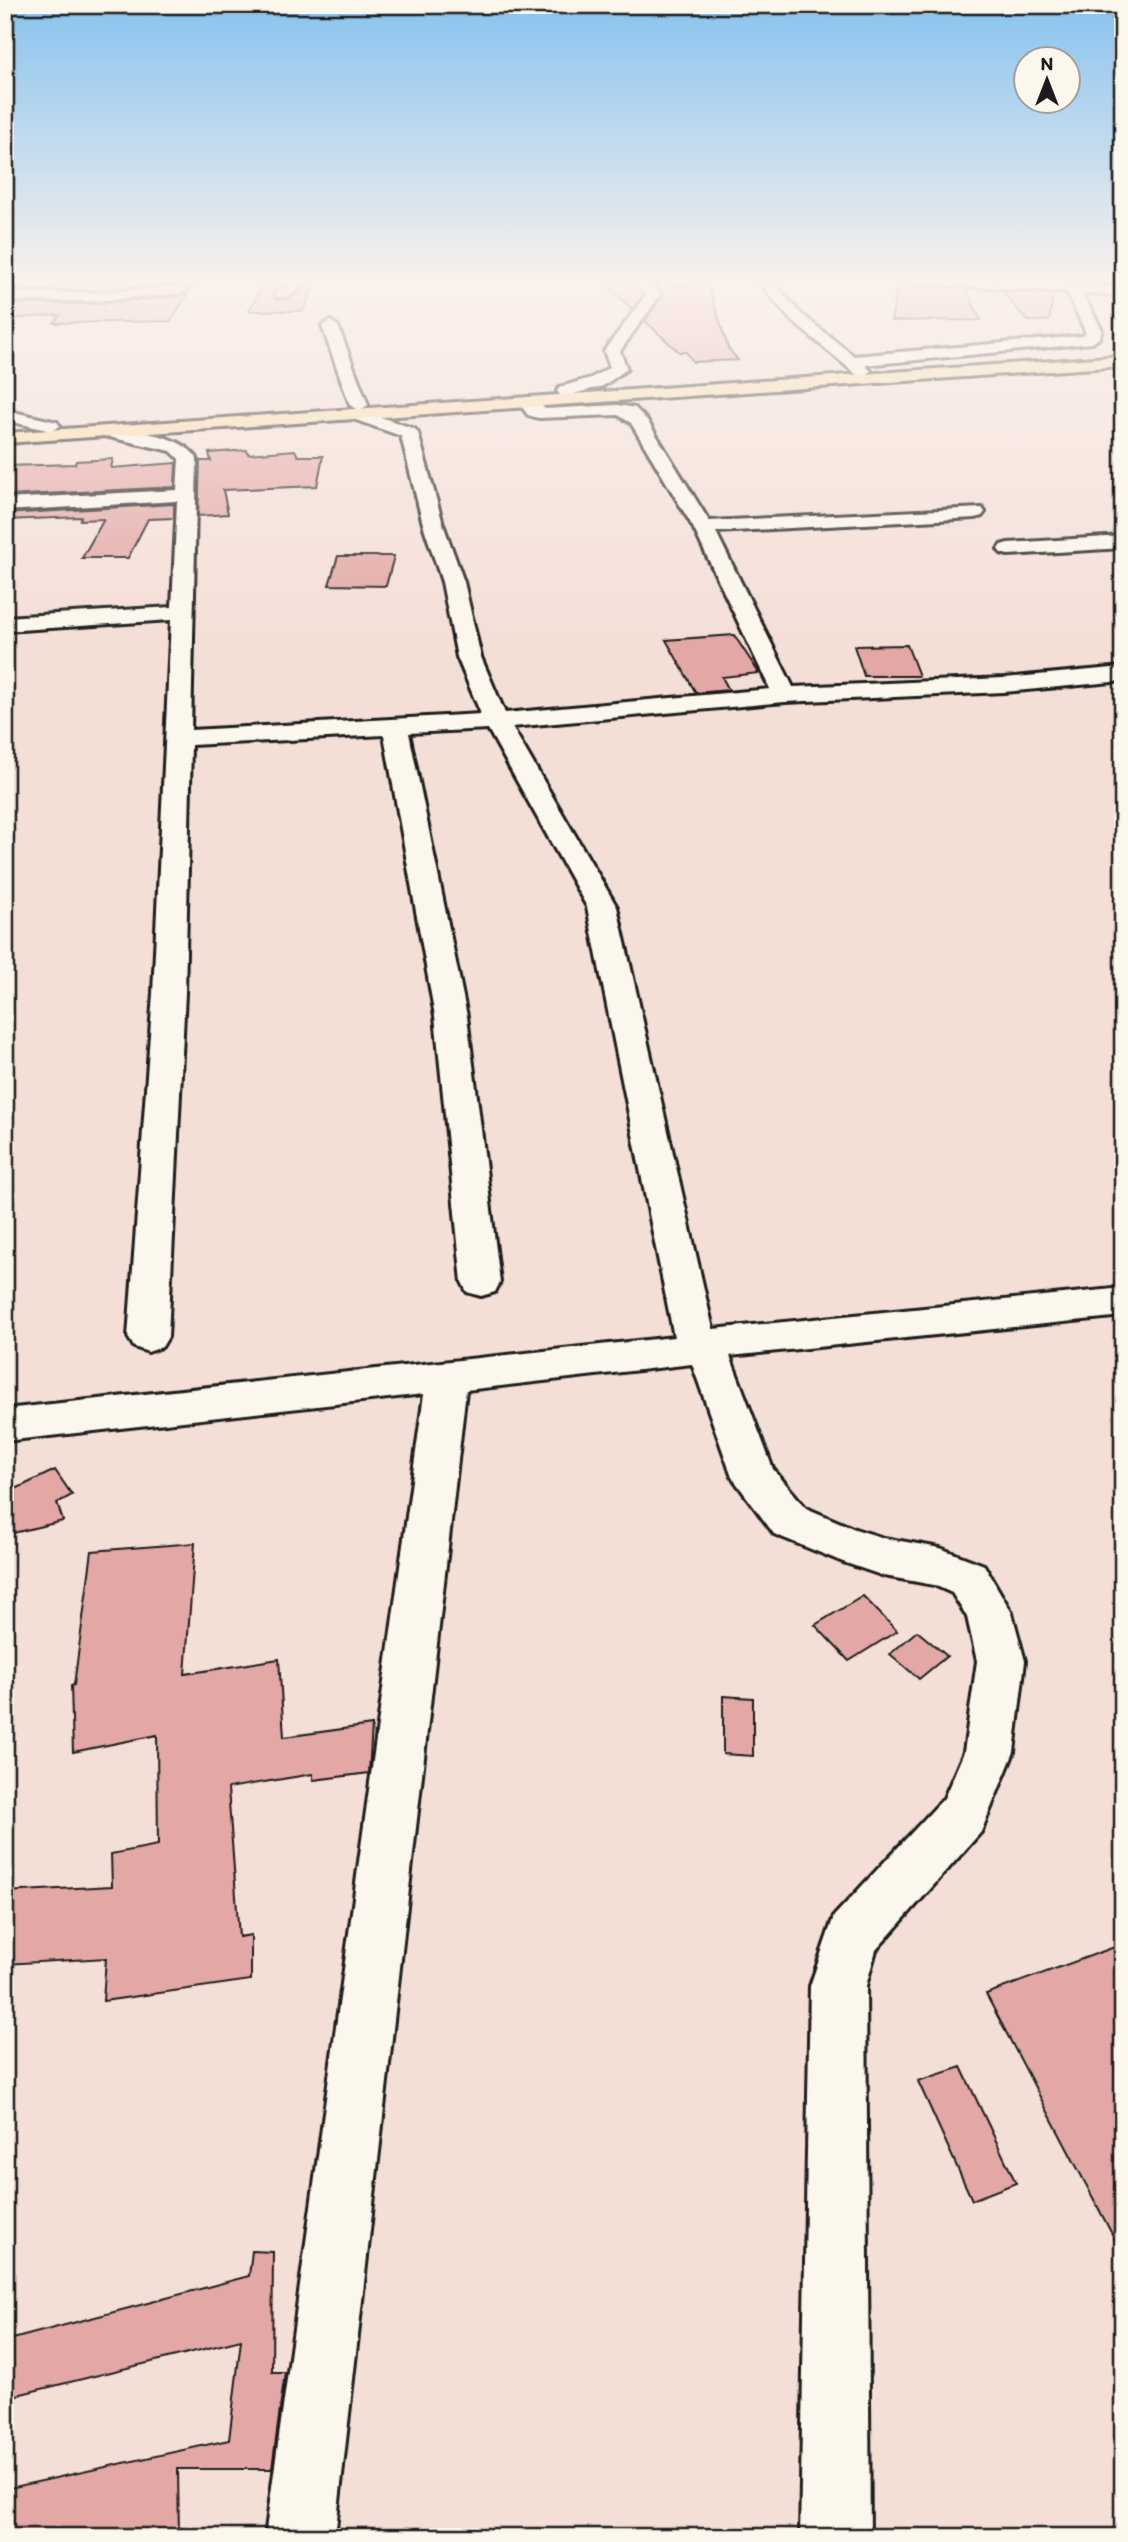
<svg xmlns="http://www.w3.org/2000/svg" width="1128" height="2542" viewBox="0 0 1128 2542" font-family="Itim,sans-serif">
  <rect width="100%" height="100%" fill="#f4dfd7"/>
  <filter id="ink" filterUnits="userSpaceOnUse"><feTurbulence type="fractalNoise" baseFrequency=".0143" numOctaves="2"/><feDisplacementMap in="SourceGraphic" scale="14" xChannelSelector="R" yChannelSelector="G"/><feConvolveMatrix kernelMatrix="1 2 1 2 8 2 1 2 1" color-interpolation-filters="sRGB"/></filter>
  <g filter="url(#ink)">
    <!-- building -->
    <g fill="#e3a8a5" stroke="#1c1c1c" stroke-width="2">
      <polygon points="30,280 196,280 171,321 54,323 60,315 6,319 16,304 94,304 183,296 188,289 178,283 94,290 24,290"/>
      <polygon points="264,281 290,281 274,292 273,295 277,300 288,299 316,281 303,311 249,311"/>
      <polygon points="664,281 665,285 708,284 728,348 738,360 693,362 686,352 679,352 645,321 663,295 653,282"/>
      <polygon points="633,282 643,295 632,309 604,283"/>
      <polygon points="898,283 966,289 981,320 891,321"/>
      <polygon points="1001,291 1053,294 1049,321 1028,321"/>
      <polygon points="247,450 248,454 295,450 298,456 323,456 317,486 223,490 228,514 198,516 200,461 211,461 209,453"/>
      <polygon points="113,459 111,468 176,463 175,487 5,496 5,466 75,464 76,461"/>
      <polygon points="174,504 174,518 148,519 128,558 82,558 104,519 80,520 81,517 5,520 5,514"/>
      <polygon points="338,556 394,556 386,586 329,585"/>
      <polygon points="734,635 759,673 722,677 729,690 696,693 666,640"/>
      <polygon points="907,645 919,676 864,676 854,646"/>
      <polygon points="55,1470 72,1495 57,1503 63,1521 5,1535 5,1494"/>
      <polygon points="195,1543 185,1674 279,1659 284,1737 372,1725 369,1773 313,1780 313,1774 228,1788 239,1937 251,1935 251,1980 103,2001 106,1958 5,1964 5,1892 112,1886 111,1854 158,1845 157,1735 73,1752 71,1686 74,1685 92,1551"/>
      <polygon points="863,1596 897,1631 849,1661 815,1625"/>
      <polygon points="917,1631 947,1656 919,1679 890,1654"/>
      <polygon points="723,1696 753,1698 753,1756 723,1754"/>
      <polygon points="1123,1944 1123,2255 986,1994"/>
      <polygon points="961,2067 1016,2183 972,2200 918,2081"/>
      <polygon points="252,2251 273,2252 272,2372 285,2372 272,2469 178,2469 179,2537 5,2537 5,2489 229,2440 241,2340 5,2398 5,2341 249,2276"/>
    </g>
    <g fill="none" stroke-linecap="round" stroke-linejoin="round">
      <defs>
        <g id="minor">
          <polygon points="296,280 312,280 287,297 277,297 275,294"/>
          <polygon points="635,280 649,280 660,295 620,351 627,369 603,386 566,396 560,395 557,391 560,387 591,378 610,367 604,351 646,295"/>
          <polygon points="757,280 771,280 800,313 854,356 1082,336 1086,333 1067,292 923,284 916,280 995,280 1123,287 1123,295 1082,293 1102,330 1099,338 1092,343 865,365 871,371 863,376 857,375 790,319"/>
          <polygon points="178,286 185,290 183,293 94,301 5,301 5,293 94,293"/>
          <path d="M330,321L338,326L368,405L360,410L415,429L418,433L443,524L464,582L481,657L505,713L770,689L693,527L631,423L618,415L538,418L528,415L518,402L527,397L533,398L545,409L618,405L635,408L647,420L709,521L982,508L985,512L982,516L975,518L716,532L793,687L1004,678L1123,667V681L1004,692L785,702L512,727L617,907L713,1329L1123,1288V1316L730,1356L773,1469L806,1508L855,1529L884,1538L940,1548L984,1565L1012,1613L1025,1661L1014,1752L981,1832L876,1950L866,1986L870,2537H800L810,1986L834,1916L944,1798L964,1752L977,1661L967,1617L952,1593L934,1585L884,1576L843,1562L774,1534L732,1477L692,1364L466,1390L335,2537H265L424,1394L5,1441V1409L674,1337L587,907L488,729L409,733L467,1016L500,1282L495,1292L481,1296L467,1292L462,1282L435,1016L384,735L191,745L185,993L168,1337L162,1347L148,1352L134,1347L128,1337L153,993L171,620L5,631V617L172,607L177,501L5,511V499L177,490L179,459L171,451L100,435L97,431L106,426C135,432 179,433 197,458L191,730L481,714L457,657L442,582L423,524L401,436L353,419L350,415L358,410L350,405L322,326Z"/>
          <polygon points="5,410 57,422 60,426 51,431 5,420"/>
          <polygon points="1123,536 1123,548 1008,555 1001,553 998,549 1001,545 1008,543"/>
        </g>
        <polygon id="major" points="1123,356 1123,366 5,443 5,433"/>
      </defs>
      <!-- minor casing -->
      <use href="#minor" stroke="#1c1c1c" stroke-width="6"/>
      <!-- major casing -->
      <use href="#major" stroke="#1c1c1c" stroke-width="6"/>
      <!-- minor -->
      <use href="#minor" fill="#fbf7ec" fill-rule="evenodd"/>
      <!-- major -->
      <use href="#major" fill="#faddab" fill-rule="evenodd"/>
    </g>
  </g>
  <!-- sky -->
  <linearGradient id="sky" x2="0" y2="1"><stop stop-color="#88c3ef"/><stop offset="0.44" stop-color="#faf1ed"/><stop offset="1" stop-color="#faf1ed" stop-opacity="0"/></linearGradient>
  <rect width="1128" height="636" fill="url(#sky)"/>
  <!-- margin -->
  <rect width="1128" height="2542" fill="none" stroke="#fbf7ec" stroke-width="28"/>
  <rect x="14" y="14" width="1100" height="2514" fill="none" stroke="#1c1c1c" stroke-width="2.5" filter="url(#ink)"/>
  <!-- north arrow -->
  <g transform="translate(1047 80)"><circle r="33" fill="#fbf7ec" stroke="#a29f99" stroke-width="2"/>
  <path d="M0-5L12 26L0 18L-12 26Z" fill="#1c1c1c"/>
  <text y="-10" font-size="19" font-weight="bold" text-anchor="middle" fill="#1c1c1c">N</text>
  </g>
</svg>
